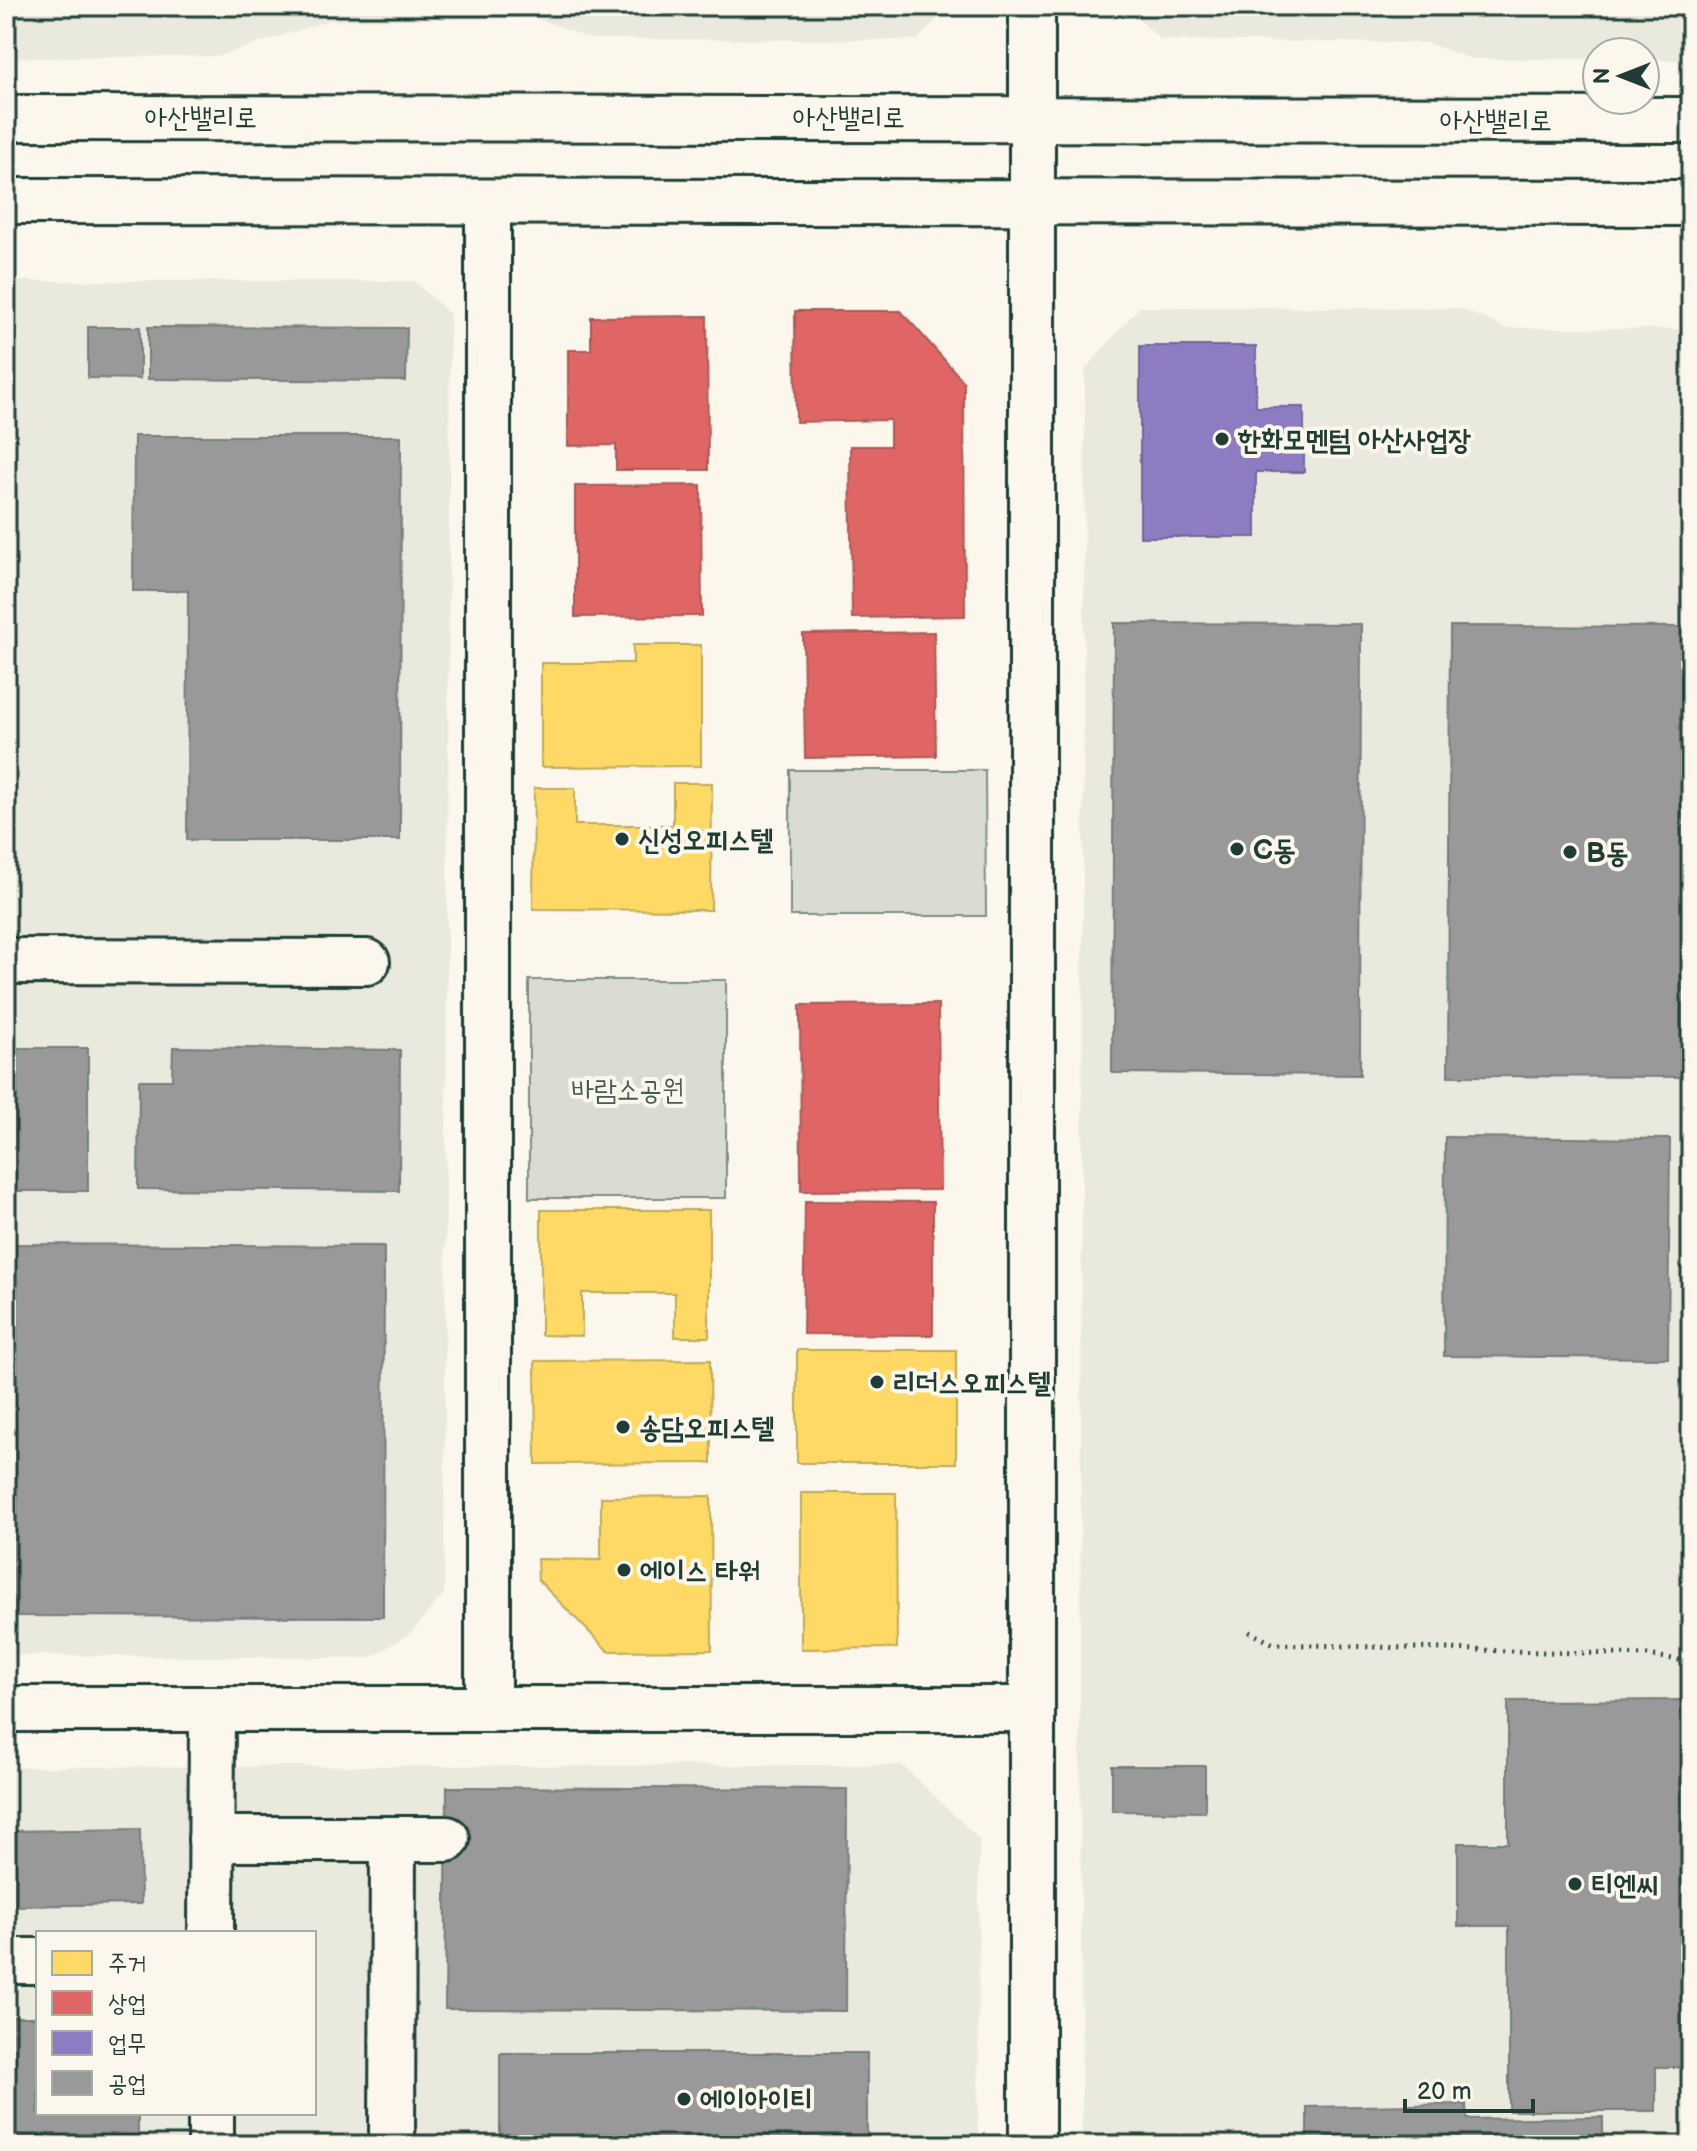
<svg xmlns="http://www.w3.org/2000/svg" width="1697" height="2151" viewBox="0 0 1697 2151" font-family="'Balsamiq Sans','Poor Story',sans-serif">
  <rect width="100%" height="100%" fill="#fbf7ec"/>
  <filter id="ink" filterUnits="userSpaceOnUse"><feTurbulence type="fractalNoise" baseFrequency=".0125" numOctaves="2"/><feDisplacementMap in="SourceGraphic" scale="16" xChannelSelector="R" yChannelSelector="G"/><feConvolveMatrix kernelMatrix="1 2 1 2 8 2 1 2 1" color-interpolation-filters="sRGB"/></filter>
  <g filter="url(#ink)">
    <!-- built -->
    <g fill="#eae9de" fill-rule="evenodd">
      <polygon points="6,6 950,6 917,40 591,39 536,18 330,20 219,56 6,58"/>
      <polygon points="1125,6 1691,6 1691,60 1645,60 1645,52 1597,52 1597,59 1471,59 1427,43 1161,40"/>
      <polygon points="6,281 414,281 450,314 444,1593 411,1633 370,1658 6,1655"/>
      <polygon points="1139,307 1459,308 1506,328 1679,329 1691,326 1691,2145 1082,2145 1080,1703 1085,370"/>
      <path d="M902,1765L979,1839L978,2145H6V1767ZM38,1933H314V2113H38Z"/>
    </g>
    <!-- green -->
    <g fill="#dbdcd1" stroke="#7d8c82" stroke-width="2">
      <polygon points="790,770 985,770 986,916 790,916"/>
      <rect x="529" y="980" width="197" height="218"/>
    </g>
    <!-- homes -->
    <g fill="#ffd966" stroke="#bcaa57" stroke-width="2">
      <polygon points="633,645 701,645 701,766 541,767 541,663 633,663"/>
      <polygon points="673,783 712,783 711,910 533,909 534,788 575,788 575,825 673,825"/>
      <polygon points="541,1210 709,1210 709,1337 675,1337 675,1293 582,1293 582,1336 541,1335"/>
      <rect x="797" y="1350" width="159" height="113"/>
      <polygon points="710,1360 711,1463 536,1464 535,1361"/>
      <polygon points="801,1493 896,1493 897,1648 801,1649"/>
      <polygon points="711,1496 712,1650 608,1651 538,1580 537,1559 601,1560 601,1497"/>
    </g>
    <!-- shops -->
    <g fill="#e06666" stroke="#a65a57" stroke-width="2">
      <polygon points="795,311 901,311 964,382 965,616 852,618 850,446 890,446 890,420 796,422"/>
      <polygon points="707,316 708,470 616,470 616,445 568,446 568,350 591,350 591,317"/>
      <polygon points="701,485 702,616 575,617 575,486"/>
      <polygon points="934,632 936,756 805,758 803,634"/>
      <polygon points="938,1004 940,1190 801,1191 800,1005"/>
      <polygon points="805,1201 933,1202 933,1335 803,1334"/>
    </g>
    <!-- offices -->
    <polygon fill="#8e7cc3" stroke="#6d6998" stroke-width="2" points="1140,346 1256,346 1256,407 1304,407 1304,472 1256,472 1256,537 1140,537"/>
    <!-- industry -->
    <g fill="#999" stroke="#747d7b" stroke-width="2">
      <polygon points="6,6 99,6 99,9 6,10"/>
      <polygon points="88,327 140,327 140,379 88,378"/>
      <polygon points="148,327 407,328 406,381 148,379"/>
      <polygon points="134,436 401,436 400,840 187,840 188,591 133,591"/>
      <polygon points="1114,623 1361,624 1360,1075 1112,1073"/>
      <polygon points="1450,626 1691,627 1691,1077 1448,1076"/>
      <polygon points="173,1047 400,1050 399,1191 138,1189 139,1080 172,1080"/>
      <rect x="6" y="1048" width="82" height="143"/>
      <polygon points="1445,1137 1670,1139 1668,1358 1444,1356"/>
      <polygon points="6,1244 384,1246 383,1617 6,1616"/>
      <polygon points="1691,1700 1691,2067 1656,2067 1656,2111 1509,2111 1509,1926 1458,1926 1458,1843 1508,1843 1508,1701"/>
      <polygon points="1112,1766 1205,1766 1205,1812 1112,1811"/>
      <polygon points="447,1787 847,1789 846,2011 445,2009"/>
      <polygon points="140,1829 141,1904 6,1906 6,1831"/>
      <polygon points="6,2017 38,2017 38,2113 138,2113 138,2145 6,2145"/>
      <rect x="500" y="2053" width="367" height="92"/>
      <polygon points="1466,2104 1467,2119 1603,2117 1603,2145 1307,2145 1307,2107"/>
    </g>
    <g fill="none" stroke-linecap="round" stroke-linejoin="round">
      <defs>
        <g id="minor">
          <polyline points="6,118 1691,120"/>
          <polyline points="6,201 1691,203"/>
          <polyline points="488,202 488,1709"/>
          <polyline points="6,961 367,962"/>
          <polyline points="6,1709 1032,1709"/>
          <polyline points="211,1839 447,1839"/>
          <polyline points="211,1933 212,1709"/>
          <polyline points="6,1961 38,1961"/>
          <polyline points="211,2145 211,2113"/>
          <polyline points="392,2145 393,1839"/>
          <polyline points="1032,2145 1032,6"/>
        </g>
      </defs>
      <!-- minor casing -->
      <use href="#minor" stroke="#1f3d34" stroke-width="50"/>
      <!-- path -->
      <polyline stroke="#1f3d34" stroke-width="5" stroke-dasharray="2 6" stroke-linecap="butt" points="1249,1632 1274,1644 1648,1655 1691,1662"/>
      <!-- minor -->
      <use href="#minor" stroke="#fbf7ec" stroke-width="44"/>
    </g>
  </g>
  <!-- markers -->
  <g fill="#1f3d34" stroke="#fbf7ec" stroke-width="3">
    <circle cx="1222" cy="439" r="8"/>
    <circle cx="622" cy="839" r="8"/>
    <circle cx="1237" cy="849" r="8"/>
    <circle cx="1570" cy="852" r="8"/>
    <circle cx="877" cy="1382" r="8"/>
    <circle cx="623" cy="1427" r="8"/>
    <circle cx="624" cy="1570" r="8"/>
    <circle cx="1575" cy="1884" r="8"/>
    <circle cx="684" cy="2099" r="8"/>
  </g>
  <g text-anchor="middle" stroke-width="8" stroke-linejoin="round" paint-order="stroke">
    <!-- street labels -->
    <g font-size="28" fill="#1f3d34" stroke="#fbf7ec">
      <text x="201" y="127">아산밸리로</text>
      <text x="849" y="127">아산밸리로</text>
      <text x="1496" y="130">아산밸리로</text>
    </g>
    <!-- poi labels -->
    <g font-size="28" font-weight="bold" fill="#1f3d34" stroke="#fbf7ec" text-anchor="start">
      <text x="1238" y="449">한화모멘텀 아산사업장</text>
      <text x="638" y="849">신성오피스텔</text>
      <text x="1253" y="859">C동</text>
      <text x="1586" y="862">B동</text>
      <text x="893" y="1392">리더스오피스텔</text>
      <text x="639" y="1437">송담오피스텔</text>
      <text x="640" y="1580">에이스 타워</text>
      <text x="1591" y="1894">티엔씨</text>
      <text x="700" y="2109">에이아이티</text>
    </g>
    <!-- park labels -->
    <g font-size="28" fill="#455d53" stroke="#fbf7ec">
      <text x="628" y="1099">바람소공원</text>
    </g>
  </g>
  <!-- margin -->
  <rect width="1697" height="2151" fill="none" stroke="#fbf7ec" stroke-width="32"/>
  <rect x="16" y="16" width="1665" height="2119" fill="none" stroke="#1f3d34" stroke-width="3" filter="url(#ink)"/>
  <!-- legend -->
  <rect x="36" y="1931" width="280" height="184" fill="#fbf7ec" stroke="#a3ada2" stroke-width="2"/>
  <rect x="52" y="1951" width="40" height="24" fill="#ffd966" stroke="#a3ada2" stroke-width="2"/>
  <text x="108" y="1971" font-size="24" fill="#1f3d34">주거</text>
  <rect x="52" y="1991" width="40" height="24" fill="#e06666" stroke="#a3ada2" stroke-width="2"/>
  <text x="108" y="2011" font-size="24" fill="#1f3d34">상업</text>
  <rect x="52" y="2031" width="40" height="24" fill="#8e7cc3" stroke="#a3ada2" stroke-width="2"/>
  <text x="108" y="2051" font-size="24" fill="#1f3d34">업무</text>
  <rect x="52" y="2071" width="40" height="24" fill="#999999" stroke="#a3ada2" stroke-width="2"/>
  <text x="108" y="2091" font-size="24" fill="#1f3d34">공업</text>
  <!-- north arrow -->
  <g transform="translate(1621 76) rotate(270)"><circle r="38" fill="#fbf7ec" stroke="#a3ada2" stroke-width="2"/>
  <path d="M0-6L14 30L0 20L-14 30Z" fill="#1f3d34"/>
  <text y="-12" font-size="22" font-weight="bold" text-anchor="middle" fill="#1f3d34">N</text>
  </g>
  <!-- scale -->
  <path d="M1405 2099v12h128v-12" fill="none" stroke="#1f3d34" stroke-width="4"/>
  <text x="1417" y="2099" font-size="24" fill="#1f3d34" stroke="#fbf7ec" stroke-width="6" paint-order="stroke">20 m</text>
</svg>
